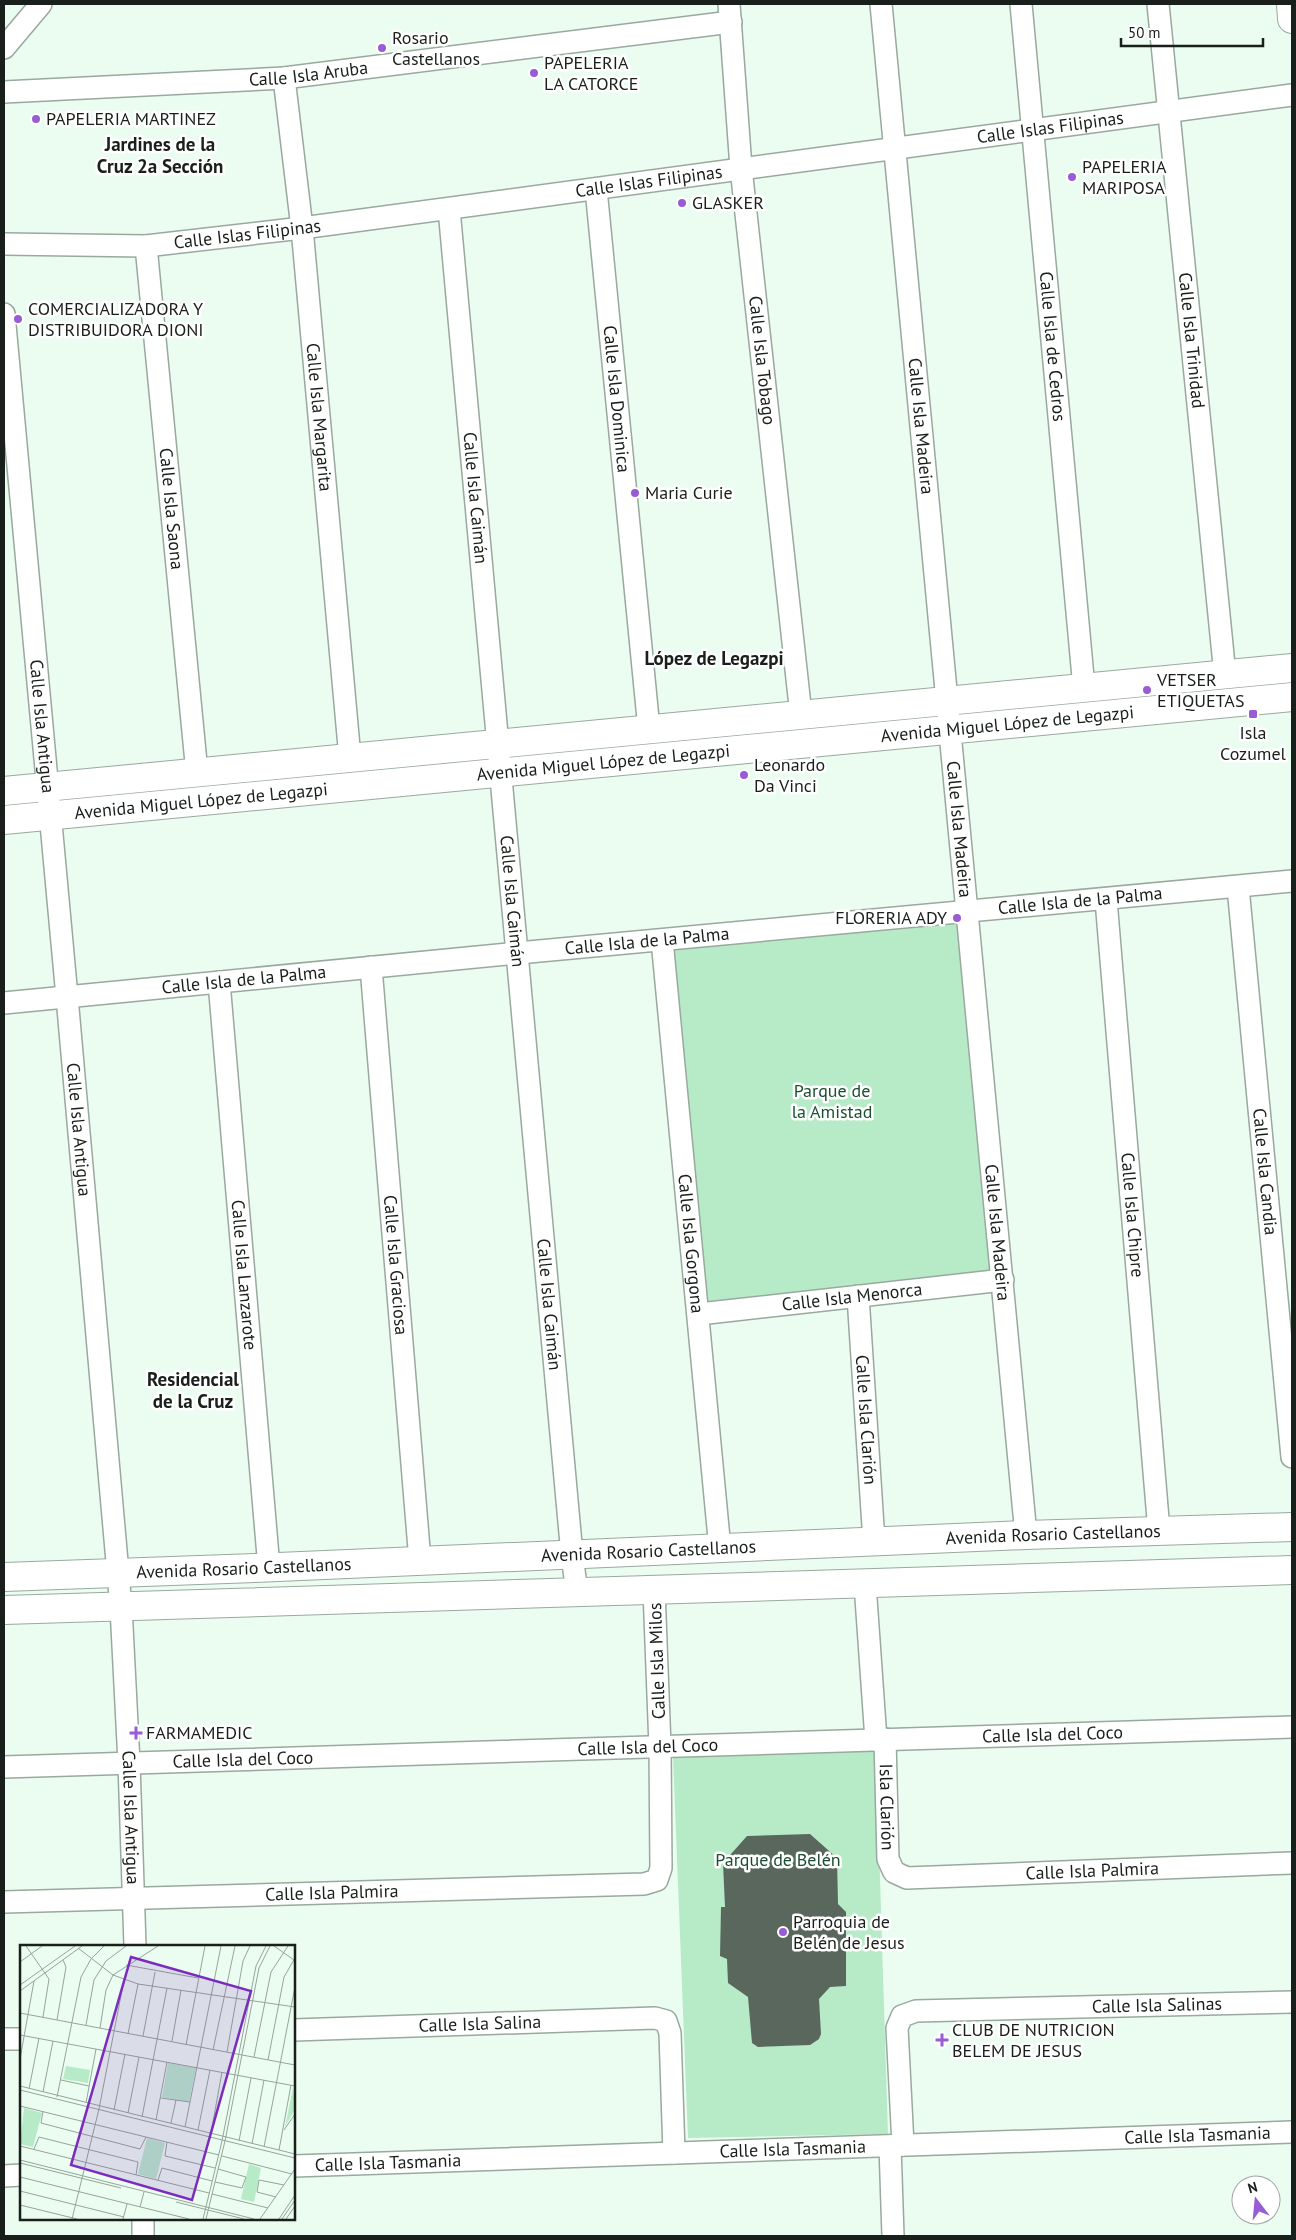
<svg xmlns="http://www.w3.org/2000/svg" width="1296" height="2240" viewBox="0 0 1296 2240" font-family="'PT Sans',sans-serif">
  <rect width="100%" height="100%" fill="#ebfcf0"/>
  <!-- green -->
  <g fill="#b7ebc8">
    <polygon points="961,919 997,1274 706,1307 670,946"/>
    <polygon points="876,1751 888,2134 688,2138 673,1757"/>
  </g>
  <!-- building -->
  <polygon fill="#59675d" points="810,1834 837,1858 838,1904 846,1912 846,1986 830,1987 819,1999 821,2034 819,2039 810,2045 758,2047 752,2043 748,1997 728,1983 727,1959 720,1956 721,1907 725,1907 723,1863 747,1836"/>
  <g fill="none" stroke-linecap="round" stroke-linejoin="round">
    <defs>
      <g id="street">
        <path id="s1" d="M729,4L741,168L801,715"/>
        <path id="s2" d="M881,4L1026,1535"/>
        <path id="s3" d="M1021,4L1084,688"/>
        <path id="s4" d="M1158,4L1225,675"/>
        <polyline points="4,48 41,4"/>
        <path id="s5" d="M284,78L302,228L350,758"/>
        <path id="s6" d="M4,92L284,78L731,22"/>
        <path id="s7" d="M596,189L649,729"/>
        <path id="s8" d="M449,209L572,1555L577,1593"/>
        <path id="s9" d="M4,244L146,246L302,228L1292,95"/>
        <path id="s10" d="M146,246L197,773"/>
        <path id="s11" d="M4,314L67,997L121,1607L129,1763L135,1946"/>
        <path id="s12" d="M1238,887L1292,1457"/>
        <path id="s13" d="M1106,900L1159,1531"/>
        <path id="s14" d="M662,940L720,1549"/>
        <path id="s15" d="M371,967L420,1561"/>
        <path id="s16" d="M219,982L269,1568"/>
        <path id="s17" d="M4,1003L518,953L1292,881"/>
        <path id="s18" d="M858,1296L874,1542"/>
        <path id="s19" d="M699,1314L1003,1280"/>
        <polyline points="865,1584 876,1740"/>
        <path id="s20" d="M885,1739L888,1859L894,1872L907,1878L1292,1863"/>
        <path id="s21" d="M4,1767L1292,1727"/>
        <path id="s22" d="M4,1902L644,1884L657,1880L661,1868L660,1747L654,1590"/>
        <path id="s23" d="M294,2030L655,2018L666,2021L670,2033L674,2153"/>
        <polyline points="4,2039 21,2039"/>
        <path id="s24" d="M903,2145L897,2028L902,2016L916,2011L1292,2002"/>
        <polyline points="890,2146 893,2236"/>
        <path id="s25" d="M294,2166L1292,2132"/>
        <polyline points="4,2176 21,2175"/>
        <polyline points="143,2219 143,2236"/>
      </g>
      <g id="secondary">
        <polyline points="1291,4 1292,19"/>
        <polyline points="4,791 1292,668"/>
        <path id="s26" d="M4,820L1292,697"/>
        <path id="s27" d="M4,1577L255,1568L1026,1535L1292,1527"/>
        <polyline points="4,1610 1292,1570"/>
      </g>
    </defs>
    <!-- street casing -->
    <use href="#street" stroke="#99a99e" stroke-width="24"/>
    <!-- secondary casing -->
    <use href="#secondary" stroke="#99a99e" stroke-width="30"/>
    <!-- street -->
    <use href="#street" stroke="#fff" stroke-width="21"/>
    <!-- secondary -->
    <use href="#secondary" stroke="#fff" stroke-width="28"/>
  </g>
  <!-- markers -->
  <g fill="#985cd4" stroke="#fff" stroke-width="2">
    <circle cx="382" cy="48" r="5"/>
    <circle cx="534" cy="73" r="5"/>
    <circle cx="36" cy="119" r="5"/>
    <circle cx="1072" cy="177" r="5"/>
    <circle cx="682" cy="203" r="5"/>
    <circle cx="18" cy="319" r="5"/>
    <circle cx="635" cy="493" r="5"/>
    <circle cx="1147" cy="690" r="5"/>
    <rect x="1248" y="709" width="10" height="10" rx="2.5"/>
    <circle cx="744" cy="775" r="5"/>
    <circle cx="957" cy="918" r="5"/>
    <path d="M133.5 1725.5h5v5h5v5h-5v5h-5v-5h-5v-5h5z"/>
    <circle cx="783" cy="1932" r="5"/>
    <path d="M939.5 2032.5h5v5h5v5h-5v5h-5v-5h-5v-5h5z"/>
  </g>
  <g text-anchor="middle" stroke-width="5" stroke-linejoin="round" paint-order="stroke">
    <!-- poi labels -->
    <g font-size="18" fill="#191f1a" stroke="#fff" text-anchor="start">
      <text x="392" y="44">Rosario<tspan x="392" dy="21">Castellanos</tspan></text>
      <text x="544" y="69">PAPELERIA<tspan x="544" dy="21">LA CATORCE</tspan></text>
      <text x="46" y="125">PAPELERIA MARTINEZ</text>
      <text x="1082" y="173">PAPELERIA<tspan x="1082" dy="21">MARIPOSA</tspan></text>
      <text x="692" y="209">GLASKER</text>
      <text x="28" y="315">COMERCIALIZADORA Y<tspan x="28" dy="21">DISTRIBUIDORA DIONI</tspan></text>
      <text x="645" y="499">Maria Curie</text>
      <text x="1157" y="686">VETSER<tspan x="1157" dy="21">ETIQUETAS</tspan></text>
      <text x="1253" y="739" text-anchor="middle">Isla<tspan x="1253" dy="21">Cozumel</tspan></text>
      <text x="754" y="771">Leonardo<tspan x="754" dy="21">Da Vinci</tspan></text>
      <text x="947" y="924" text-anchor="end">FLORERIA ADY</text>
      <text x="146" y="1739">FARMAMEDIC</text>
      <text x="793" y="1928">Parroquia de<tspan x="793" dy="21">Belén de Jesus</tspan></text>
      <text x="952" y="2036">CLUB DE NUTRICION<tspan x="952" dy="21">BELEM DE JESUS</tspan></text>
    </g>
    <!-- street labels -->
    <g font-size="18" fill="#191f1a" stroke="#fff">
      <text dy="6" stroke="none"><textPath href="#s6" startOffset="305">Calle Isla Aruba</textPath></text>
      <text dy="6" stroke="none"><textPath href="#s9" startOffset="1054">Calle Islas Filipinas</textPath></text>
      <text dy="6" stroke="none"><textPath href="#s9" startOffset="649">Calle Islas Filipinas</textPath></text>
      <text dy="6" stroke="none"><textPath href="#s9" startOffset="244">Calle Islas Filipinas</textPath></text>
      <text dy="6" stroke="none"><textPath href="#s4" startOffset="338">Calle Isla Trinidad</textPath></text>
      <text dy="6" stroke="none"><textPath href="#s3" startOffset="344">Calle Isla de Cedros</textPath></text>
      <text dy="6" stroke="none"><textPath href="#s1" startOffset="358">Calle Isla Tobago</textPath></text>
      <text dy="6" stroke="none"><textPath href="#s7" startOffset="211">Calle Isla Dominica</textPath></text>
      <text dy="6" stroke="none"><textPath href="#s5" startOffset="341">Calle Isla Margarita</textPath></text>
      <text dy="6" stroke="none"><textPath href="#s2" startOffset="424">Calle Isla Madeira</textPath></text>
      <text dy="6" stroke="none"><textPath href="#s8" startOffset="290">Calle Isla Caimán</textPath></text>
      <text dy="6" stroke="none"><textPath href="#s10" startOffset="264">Calle Isla Saona</textPath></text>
      <text dy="6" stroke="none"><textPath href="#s26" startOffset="1008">Avenida Miguel López de Legazpi</textPath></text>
      <text dy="6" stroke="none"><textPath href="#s11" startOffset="414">Calle Isla Antigua</textPath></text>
      <text dy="6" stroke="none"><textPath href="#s26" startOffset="602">Avenida Miguel López de Legazpi</textPath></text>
      <text dy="6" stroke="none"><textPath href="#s26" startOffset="198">Avenida Miguel López de Legazpi</textPath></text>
      <text dy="6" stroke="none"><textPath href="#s2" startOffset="829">Calle Isla Madeira</textPath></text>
      <text dy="6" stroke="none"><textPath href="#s8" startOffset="695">Calle Isla Caimán</textPath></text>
      <text dy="6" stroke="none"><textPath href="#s17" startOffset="1081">Calle Isla de la Palma</textPath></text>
      <text dy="6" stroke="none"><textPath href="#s17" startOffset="646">Calle Isla de la Palma</textPath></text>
      <text dy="6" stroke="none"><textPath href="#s17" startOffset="241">Calle Isla de la Palma</textPath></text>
      <text dy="6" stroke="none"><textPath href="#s11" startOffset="819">Calle Isla Antigua</textPath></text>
      <text dy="6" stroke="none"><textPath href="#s12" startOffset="286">Calle Isla Candia</textPath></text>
      <text dy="6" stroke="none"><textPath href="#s13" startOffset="316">Calle Isla Chipre</textPath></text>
      <text dy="6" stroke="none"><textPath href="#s2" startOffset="1234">Calle Isla Madeira</textPath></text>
      <text dy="6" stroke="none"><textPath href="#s14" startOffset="305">Calle Isla Gorgona</textPath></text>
      <text dy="6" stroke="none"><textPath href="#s15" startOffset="299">Calle Isla Graciosa</textPath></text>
      <text dy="6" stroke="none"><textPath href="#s16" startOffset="294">Calle Isla Lanzarote</textPath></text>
      <text dy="6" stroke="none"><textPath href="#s19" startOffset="154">Calle Isla Menorca</textPath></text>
      <text dy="6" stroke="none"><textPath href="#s8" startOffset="1100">Calle Isla Caimán</textPath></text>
      <text dy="6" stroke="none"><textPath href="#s18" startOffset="124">Calle Isla Clarión</textPath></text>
      <text dy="6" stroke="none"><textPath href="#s27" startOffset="1050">Avenida Rosario Castellanos</textPath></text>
      <text dy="6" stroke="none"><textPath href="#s27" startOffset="645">Avenida Rosario Castellanos</textPath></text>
      <text dy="6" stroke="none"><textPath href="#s27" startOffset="240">Avenida Rosario Castellanos</textPath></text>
      <text transform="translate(657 1661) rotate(-92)" y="6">Calle Isla Milos</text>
      <text dy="6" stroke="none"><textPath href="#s21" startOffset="1049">Calle Isla del Coco</textPath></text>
      <text dy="6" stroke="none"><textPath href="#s21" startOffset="644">Calle Isla del Coco</textPath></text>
      <text dy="6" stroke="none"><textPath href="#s21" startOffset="239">Calle Isla del Coco</textPath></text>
      <text dy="6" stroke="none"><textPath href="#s20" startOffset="68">Isla Clarión</textPath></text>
      <text dy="6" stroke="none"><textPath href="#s11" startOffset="1509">Calle Isla Antigua</textPath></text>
      <text dy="6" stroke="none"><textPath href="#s20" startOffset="334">Calle Isla Palmira</textPath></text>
      <text dy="6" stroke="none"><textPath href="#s22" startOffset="328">Calle Isla Palmira</textPath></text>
      <text dy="6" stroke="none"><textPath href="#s24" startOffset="386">Calle Isla Salinas</textPath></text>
      <text dy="6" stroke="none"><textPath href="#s23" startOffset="186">Calle Isla Salina</textPath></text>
      <text dy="6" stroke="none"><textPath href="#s25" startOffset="904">Calle Isla Tasmania</textPath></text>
      <text dy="6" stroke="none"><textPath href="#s25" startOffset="499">Calle Isla Tasmania</textPath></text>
      <text dy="6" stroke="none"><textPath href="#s25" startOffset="94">Calle Isla Tasmania</textPath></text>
    </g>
    <!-- park labels -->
    <g font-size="18" fill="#194f30" stroke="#fff">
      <text x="832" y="1097">Parque de<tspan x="832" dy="21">la Amistad</tspan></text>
      <text x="778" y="1866">Parque de Belén</text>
    </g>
    <!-- neighbourhood labels -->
    <g font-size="19" font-weight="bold" fill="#191f1a" stroke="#fff">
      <text x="160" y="151">Jardines de la<tspan x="160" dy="22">Cruz 2a Sección</tspan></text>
      <text x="714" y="665">López de Legazpi</text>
      <text x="193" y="1386">Residencial<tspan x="193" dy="22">de la Cruz</tspan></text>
    </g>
  </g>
  <!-- overview -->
  <g transform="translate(20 1945)">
    <rect width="275" height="275" fill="#ebfcf0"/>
    <path d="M148,118L176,123L169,157L142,152ZM46,121L70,125L68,138L43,134ZM273,142L275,164L265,182ZM4,163L22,168L13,202L0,199ZM127,193L145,198L136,234L118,229ZM229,219L241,223L234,257L221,254Z" fill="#b7ebc8"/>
    <path fill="none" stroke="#97a49a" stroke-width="1" d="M6,1L29,34L23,72M254,1L274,15M58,3L93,30L118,39L275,62M0,17L22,1M106,20L178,33M0,40L55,1M0,46L62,1M0,68L275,120M37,75L46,22L43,15M66,80L74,35L86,16L106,1M80,83L86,45L93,30L138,1M108,89L118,39M0,90L275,141M123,91L135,27M152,96L161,45M166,100L185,1M193,105L215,1M207,107L223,16L230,1M234,112L251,27L268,1M0,114L14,36M248,115L264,32L275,13M41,135L69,141M0,141L275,209M9,144L19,93M0,145L275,213M23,147L33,96M37,152L61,32L71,14L84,1M141,153L170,157M66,158L76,104M0,161L199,210M94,165L105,109M23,166L21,178L120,204L126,192M108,168L119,112M122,172L147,43M136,175L147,117M151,178L156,155M165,182L201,1M178,185L190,125M264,185L275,169M191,188L202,127M219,196L231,133M147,197L145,211L195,223M232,199L244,135M0,201L189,248M244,202L275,42M14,204L19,192L118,217L116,230M259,205L271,140M202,211L272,229M0,215L234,274M0,218L101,243M0,232L169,274M138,235L142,223L192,236M195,237L222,243L226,232L198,224M0,246L104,272M192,249L248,263M256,252L237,247L239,235L264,240M156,257L224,274M0,260L57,274M120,262L124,247M52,274L79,164L104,35M103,274L107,259M183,274L202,196L236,21L246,1M186,274L205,196L239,23L250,1M240,274L275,224M259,274L275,250M262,274L275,255M266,274L275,261"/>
    <path fill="#7b2cbf" fill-opacity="0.15" stroke="#7b2cbf" stroke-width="2.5" d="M111,12L231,46L172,255L51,220Z"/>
    <rect width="275" height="275" fill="none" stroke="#191f1a" stroke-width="2.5"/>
  </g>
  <!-- border -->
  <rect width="1296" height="2240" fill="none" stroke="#191f1a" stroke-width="10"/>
  <!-- north arrow -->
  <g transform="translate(1256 2200) rotate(344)"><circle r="24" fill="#ffffff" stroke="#a3a5a3"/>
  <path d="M0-4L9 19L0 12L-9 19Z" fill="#985cd4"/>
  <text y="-8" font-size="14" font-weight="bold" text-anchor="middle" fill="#191f1a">N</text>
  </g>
  <!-- scale -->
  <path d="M1121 38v8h142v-8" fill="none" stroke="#191f1a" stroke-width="2.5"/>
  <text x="1128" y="38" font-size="15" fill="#191f1a" stroke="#ffffff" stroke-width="4" paint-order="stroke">50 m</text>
</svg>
